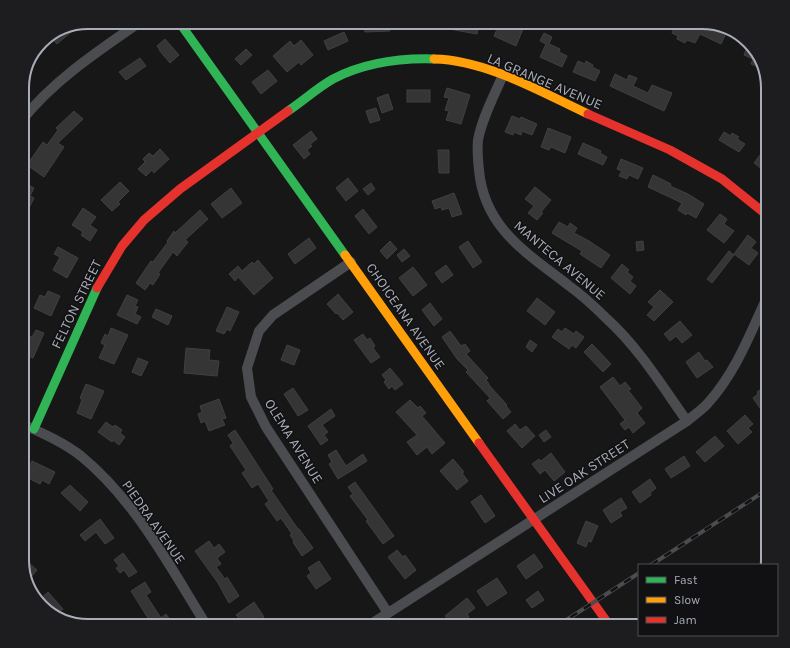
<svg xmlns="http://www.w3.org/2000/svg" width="790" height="648" viewBox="0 0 790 648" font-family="Karla,sans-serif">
  <rect width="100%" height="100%" fill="#171717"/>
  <!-- building -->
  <g fill="#353536" stroke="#3f4043">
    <polygon points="206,22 223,22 212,30"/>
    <polygon points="364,22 389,22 390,31 365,32"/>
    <polygon points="450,22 475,22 475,24 479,25 477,34 449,29"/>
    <polygon points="500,22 506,22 523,29 516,46 494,36"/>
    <polygon points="677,22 685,25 686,23 692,26 693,23 710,31 712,26 727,31 721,44 700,34 695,43 687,40 685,43 677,39 678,36 672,33"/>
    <polygon points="77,26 77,27 57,44 50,36"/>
    <polygon points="344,32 348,41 328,50 324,41"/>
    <polygon points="544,33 552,37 549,44 560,49 559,52 567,56 562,67 540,57 546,44 540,41"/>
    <polygon points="165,39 179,55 170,63 159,50 160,50 157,46"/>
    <polygon points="301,40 313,55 301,65 299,62 287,72 273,56 290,41 294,46"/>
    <polygon points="747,47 754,50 761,59 763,67 759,65 758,67 751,64 753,59 744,55"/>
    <polygon points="246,49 252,55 241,65 235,59"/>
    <polygon points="140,58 146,66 126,80 119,72"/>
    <polygon points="578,61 585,64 586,61 593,65 592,67 600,71 595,81 573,72"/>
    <polygon points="268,70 277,81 261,94 252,82"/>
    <polygon points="615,74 627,80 629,75 637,78 633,86 648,93 652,85 672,93 664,111 610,86"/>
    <polygon points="447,88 470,95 461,124 446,120 449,111 445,110 449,98 444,97"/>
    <rect x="407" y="90" width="23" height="12"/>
    <polygon points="388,94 393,109 382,113 377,98"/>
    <polygon points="376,108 380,120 370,123 366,111"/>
    <polygon points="74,111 83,119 58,143 64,147 44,177 27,165 43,142 47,145 58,130 56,128"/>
    <polygon points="512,116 520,119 521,117 537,124 532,135 522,131 521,135 514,132 513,135 505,132"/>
    <polygon points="548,128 571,137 565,153 551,147 549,150 541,147"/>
    <polygon points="311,131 317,139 310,144 312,146 307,150 310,154 304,159 293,145"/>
    <polygon points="724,132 731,136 732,133 739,137 737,139 745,144 739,152 719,140"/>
    <polygon points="583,143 601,151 600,153 607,157 603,165 578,154"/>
    <polygon points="160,149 169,159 154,173 152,170 146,176 138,169 145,162 143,159 149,153 153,156"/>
    <polygon points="438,150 449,150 449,173 439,173"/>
    <polygon points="760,155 768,161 768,174 754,163"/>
    <polygon points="621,159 643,168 638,179 629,175 627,179 619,176 622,171 617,169"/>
    <polygon points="653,175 671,184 670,186 688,194 704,204 696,218 687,213 686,215 678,210 682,203 648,187"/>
    <polygon points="348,178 358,191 346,201 336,188"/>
    <polygon points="22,182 34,188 30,196 34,198 29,208 22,204"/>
    <polygon points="120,182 129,191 118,202 120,204 112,211 101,200"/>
    <polygon points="371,183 375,189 368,195 363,189"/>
    <polygon points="535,187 551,200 541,212 543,213 537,220 528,213 534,206 525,199"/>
    <polygon points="231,188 242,203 222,218 211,204"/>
    <polygon points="454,193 462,214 452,217 449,208 442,210 441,207 435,209 432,201"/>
    <polygon points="83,208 96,217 90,225 97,230 90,241 81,235 83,232 72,225"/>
    <polygon points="363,209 377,227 369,234 355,216"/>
    <polygon points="200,210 208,219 185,240 188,242 177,256 173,252 158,273 160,274 153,285 150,283 145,290 136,283 151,261 153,262 168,242 167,241 174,231 175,233"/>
    <polygon points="720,214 727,219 724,224 734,231 724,243 707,230"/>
    <polygon points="559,222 568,227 570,223 577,228 574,233 589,241 610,255 601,268 580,254 582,251 552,233"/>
    <polygon points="748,235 756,242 751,248 758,253 749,265 734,254"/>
    <polygon points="309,238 316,248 295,264 288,254"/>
    <polygon points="390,241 397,249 387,259 380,251"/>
    <polygon points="468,241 482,262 473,268 459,247"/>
    <polygon points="643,241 644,250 637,251 636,242"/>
    <polygon points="58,247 78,258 67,278 53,270 60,257 54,254"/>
    <polygon points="404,249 410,256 402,262 397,255"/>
    <polygon points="729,251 734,255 712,283 707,279"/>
    <polygon points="258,260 273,278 254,295 238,277 235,281 229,274 238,266 242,271 252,262 254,264"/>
    <polygon points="622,264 629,270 627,272 633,277 630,281 636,286 630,294 611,278"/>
    <polygon points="446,265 453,275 442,283 435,273"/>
    <polygon points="413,267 427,285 413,296 399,278"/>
    <polygon points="660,290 673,302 654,321 647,315 654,307 648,302"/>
    <polygon points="48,291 60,296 51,316 34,308 40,295 45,297"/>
    <polygon points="338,294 353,312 343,320 337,313 336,314 327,304"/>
    <polygon points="127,295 138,300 135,306 138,307 135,314 141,317 137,324 117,315"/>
    <polygon points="537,298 555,312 545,325 527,311"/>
    <polygon points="430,303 442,319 434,326 422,310"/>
    <polygon points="227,307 239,312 230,331 227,329 224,334 216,331"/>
    <polygon points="156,309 172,316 168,325 152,317"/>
    <polygon points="680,321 692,335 682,343 676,336 670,341 664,334"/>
    <polygon points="111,328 128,335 114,364 99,358 105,345 101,343 105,334 108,336"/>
    <polygon points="565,328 574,334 576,331 584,337 576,348 572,345 569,349 552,337 558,329 562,332"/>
    <polygon points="36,330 44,333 33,358 22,353 26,343 22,341 22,333 32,337"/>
    <polygon points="450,331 461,346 465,344 470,351 466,354 488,378 486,380 489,384 489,385 507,405 506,406 511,412 503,419 487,401 490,398 466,372 468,370 457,359 442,337"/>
    <polygon points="363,334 367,340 370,338 375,346 373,348 380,357 371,363 354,340"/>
    <polygon points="530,340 537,345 532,352 526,347"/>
    <polygon points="592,344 611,364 603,372 584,352"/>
    <polygon points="287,345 300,350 294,365 281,360"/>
    <polygon points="186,348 210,350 209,360 219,361 217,376 184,373"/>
    <polygon points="699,352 705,361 707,360 713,367 697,378 686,362"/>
    <polygon points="138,358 148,362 141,376 132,372"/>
    <polygon points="390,368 403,384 395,390 392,386 389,389 384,382 386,380 382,375"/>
    <polygon points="613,377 620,386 625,382 631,389 628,390 642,408 637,413 645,423 633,433 629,427 625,430 620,424 625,420 600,387"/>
    <polygon points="86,384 104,391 91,419 77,413 82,400 80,398"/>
    <polygon points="768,384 768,407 762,411 753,398 758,394 757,392"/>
    <polygon points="293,388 308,410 298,416 284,394"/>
    <polygon points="219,399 226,418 222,419 225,425 209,431 205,421 201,423 198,414 202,412 200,406"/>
    <polygon points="410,400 418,408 420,406 426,413 422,416 445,443 432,454 427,447 417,455 407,442 417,435 396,412"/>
    <polygon points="331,409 335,416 322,425 328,432 324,435 328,440 321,445 308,426"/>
    <polygon points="745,415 753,424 748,428 752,432 738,444 727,431"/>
    <polygon points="106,422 113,427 115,425 122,430 120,433 125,437 119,445 113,440 112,442 98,432"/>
    <polygon points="515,424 520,430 526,426 535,436 522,448 507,431"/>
    <polygon points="235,430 273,489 271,490 298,529 299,529 313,548 302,556 293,542 294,541 290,535 292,534 281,518 277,521 265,504 269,501 258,484 252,488 242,473 246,470 230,446 233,443 228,435"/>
    <polygon points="546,430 551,437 544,442 539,435"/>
    <polygon points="715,436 724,446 705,462 696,452"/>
    <polygon points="336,450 346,466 363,454 367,461 338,479 329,464 332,462 328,455"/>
    <polygon points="551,453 565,472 554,481 545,470 540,474 532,464 539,459 541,461"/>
    <polygon points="684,456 690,466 671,478 665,469"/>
    <polygon points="453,459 464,472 462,473 468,481 457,490 440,471"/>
    <polygon points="32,461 55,472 49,484 42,480 40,484 24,476"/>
    <polygon points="650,479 656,488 650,493 651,495 640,503 632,492"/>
    <polygon points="355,482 394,536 383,544 366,521 368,520 350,496 353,494 348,487"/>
    <polygon points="70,485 88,502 80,511 61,493"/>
    <polygon points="481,495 495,516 485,523 471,502"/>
    <polygon points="621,498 627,508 620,512 622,516 611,523 603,510"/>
    <polygon points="100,519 114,538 105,544 96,532 85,541 80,535"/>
    <polygon points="586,521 598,526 591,542 588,541 586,547 577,543"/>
    <polygon points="209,541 214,548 219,544 225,552 217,558 221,564 216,567 225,579 227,577 239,596 229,603 218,583 195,551"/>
    <polygon points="397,550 403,557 405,555 416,570 405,579 388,557"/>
    <polygon points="123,553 137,572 129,577 124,570 120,573 116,568 119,566 114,560"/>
    <polygon points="534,554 543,567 526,579 517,566"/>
    <polygon points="22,557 37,570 27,582 22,564"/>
    <polygon points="319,561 331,579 316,589 307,576 311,573 308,568"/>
    <polygon points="497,578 507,593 487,606 477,591"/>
    <polygon points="145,582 151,592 146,595 161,618 166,614 174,626 154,626 146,615 131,591"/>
    <polygon points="538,591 544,600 532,608 526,600"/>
    <polygon points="48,592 63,609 56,614 45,610 38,601"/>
    <polygon points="467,598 475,608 467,614 469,617 457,626 453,626 445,616"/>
    <polygon points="254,602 264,617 259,621 262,626 247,626 244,621 242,622 236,615"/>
  </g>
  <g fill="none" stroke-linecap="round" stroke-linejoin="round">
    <!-- street -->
    <g stroke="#4b4c50" stroke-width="10">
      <path d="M503,75C494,96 482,118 478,140C477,150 478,161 479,170C484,228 527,253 568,285C582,295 595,307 607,319C639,348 662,386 687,421"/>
      <path d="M22,120C54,80 98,51 140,22"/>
      <polyline points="351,262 273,315 259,331 247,368 251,397 266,427 388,613"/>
      <path d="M22,424C42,433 63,442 81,456C136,501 170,567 207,626"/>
      <path d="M368,626L687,421C694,415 702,410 708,403C736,372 751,332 768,295"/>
    </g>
    <!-- fast -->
    <g stroke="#30b455" stroke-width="9">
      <polyline points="179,22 345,255"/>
      <path d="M288,111C303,101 317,88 333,79C364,63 400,58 434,59"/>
      <polyline points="34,429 97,288"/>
    </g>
    <!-- slow -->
    <g stroke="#ff9f0a" stroke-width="9">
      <path d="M434,59C486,60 541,92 588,114"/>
      <polyline points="345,255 479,443"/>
    </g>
    <!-- jam -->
    <g stroke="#e5322d" stroke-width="9">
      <polyline points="588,114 670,150 722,179 768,216"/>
      <polyline points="97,288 122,246 144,220 180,189 288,111"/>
      <polyline points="479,443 610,626"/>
    </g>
    <defs>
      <g id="rail">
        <polyline points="651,565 768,489"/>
        <polyline points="557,626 639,573"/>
      </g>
    </defs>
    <!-- rail casing -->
    <use href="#rail" stroke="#4b4c4f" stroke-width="4"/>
    <!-- rail -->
    <use href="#rail" stroke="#111113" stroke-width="2.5" stroke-dasharray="8" stroke-linecap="butt"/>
  </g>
  <g text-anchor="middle" stroke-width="3" stroke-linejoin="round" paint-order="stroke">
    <!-- street labels -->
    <g font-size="14" fill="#a8adb8" stroke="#111113">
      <text transform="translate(545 81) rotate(23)" y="5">LA GRANGE AVENUE</text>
      <text transform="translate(560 260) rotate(40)" y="5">MANTECA AVENUE</text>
      <text transform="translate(76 304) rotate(-64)" y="5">FELTON STREET</text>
      <text transform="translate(406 316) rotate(55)" y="5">CHOICEANA AVENUE</text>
      <text transform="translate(294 441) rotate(58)" y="5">OLEMA AVENUE</text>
      <text transform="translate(584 471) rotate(-33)" y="5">LIVE OAK STREET</text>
      <text transform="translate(154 522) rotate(55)" y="5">PIEDRA AVENUE</text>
    </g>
  </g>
  <!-- crop -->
  <path d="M0 0H790V648H0ZM88 29H702A59 59 0 0 1 761 88V560A59 59 0 0 1 702 619H88A59 59 0 0 1 29 560V88A59 59 0 0 1 88 29Z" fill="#1d1d20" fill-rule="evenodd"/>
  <path fill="none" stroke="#a8adb8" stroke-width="2" d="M88 29H702A59 59 0 0 1 761 88V560A59 59 0 0 1 702 619H88A59 59 0 0 1 29 560V88A59 59 0 0 1 88 29Z"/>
  <!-- legend -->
  <rect x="638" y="564" width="140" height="72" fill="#111113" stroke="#4d4f55"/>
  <rect x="646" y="577" width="20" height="6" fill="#30b455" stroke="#4d4f55"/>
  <text x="674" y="584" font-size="12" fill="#a8adb8">Fast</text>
  <rect x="646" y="597" width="20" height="6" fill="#ff9f0a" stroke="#4d4f55"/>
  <text x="674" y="604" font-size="12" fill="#a8adb8">Slow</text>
  <rect x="646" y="617" width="20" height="6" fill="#e5322d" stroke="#4d4f55"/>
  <text x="674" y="624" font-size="12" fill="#a8adb8">Jam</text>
</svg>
